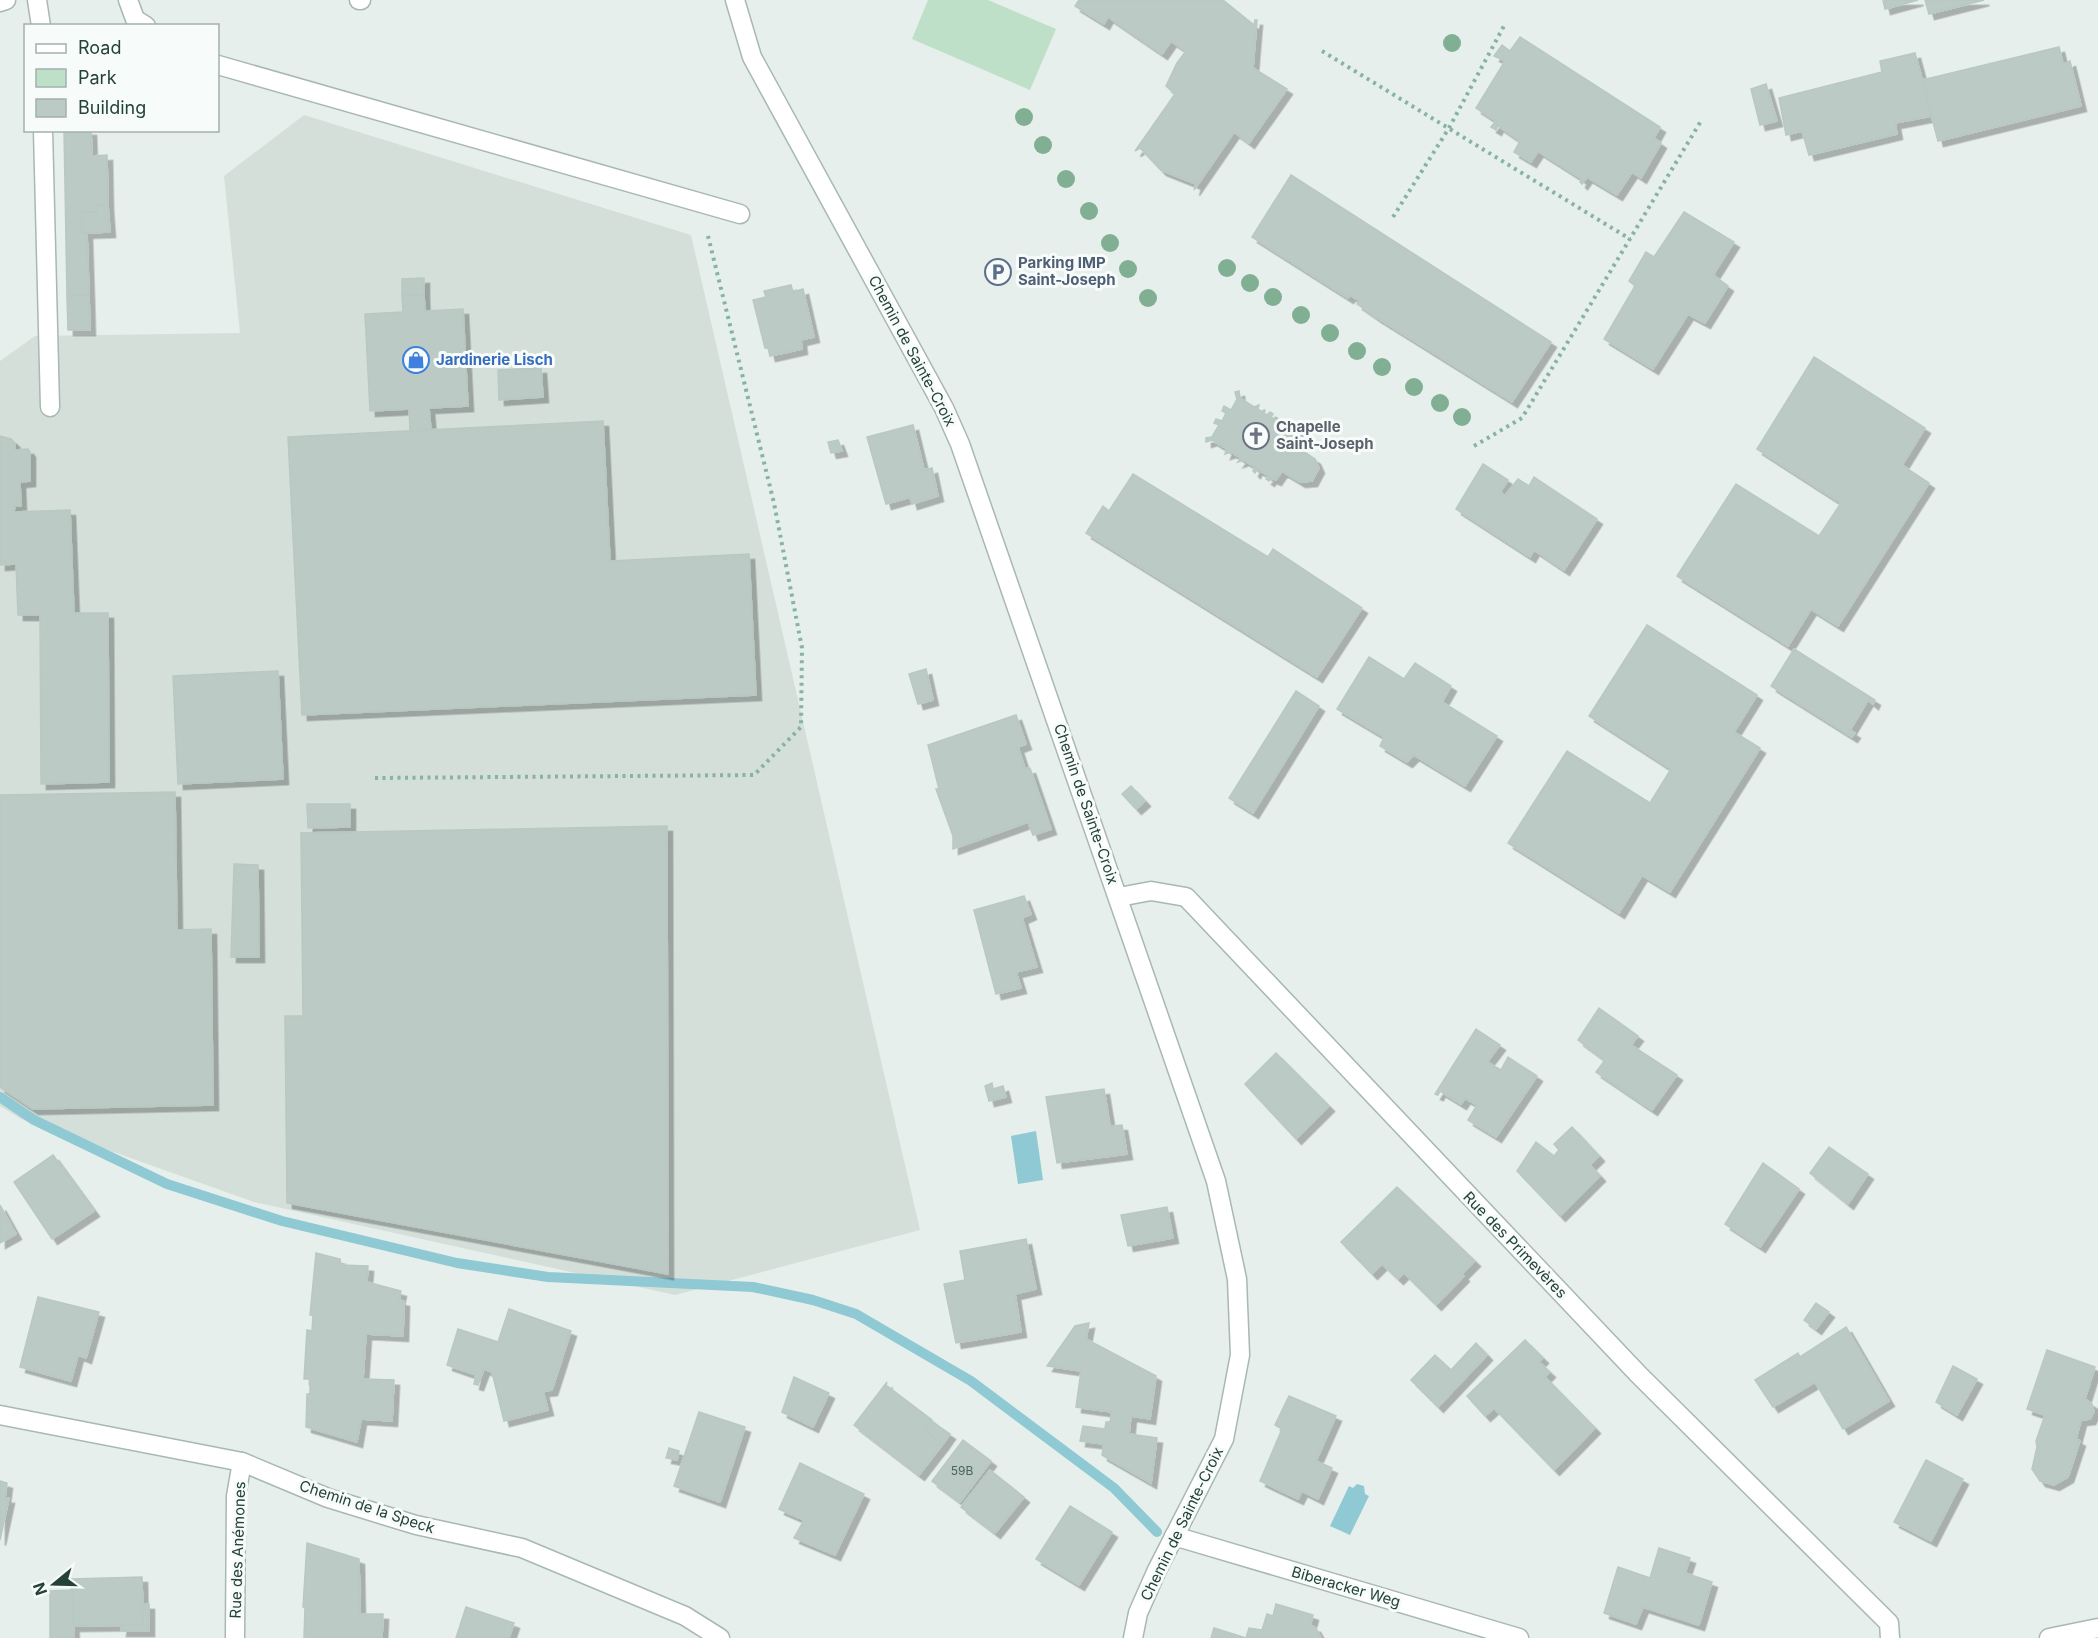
<svg xmlns="http://www.w3.org/2000/svg" width="2098" height="1638" viewBox="0 0 2098 1638" font-family="Inter,sans-serif">
  <defs>
    <filter id="shadow"><feDropShadow dx="5.5" dy="5.5" stdDeviation="0" flood-color="#0004"/></filter>
  </defs>
  <rect width="100%" height="100%" fill="#e6efeb"/>
  <!-- built -->
  <polygon fill="#d4dfda" points="304,115 691,235 920,1230 675,1295 254,1202 21,1119 0,1106 0,361 35,336 240,333 224,176"/>
  <!-- green -->
  <polygon fill="#bfe0c8" points="928,0 988,0 1056,29 1030,90 912,39"/>
  <!-- water -->
  <g fill="#8ec9d4">
    <polygon points="1036,1131 1043,1180 1018,1184 1011,1136"/>
    <polygon points="1357,1484 1364,1486 1365,1494 1369,1496 1350,1535 1330,1526 1349,1486 1353,1488"/>
  </g>
  <g fill="none" stroke-linecap="round" stroke-linejoin="round">
    <!-- stream -->
    <polyline stroke="#8ec9d4" stroke-width="10" points="0,1097 34,1120 167,1184 282,1221 457,1263 548,1277 753,1287 813,1300 856,1314 971,1381 1114,1488 1157,1532"/>
  </g>
  <!-- building -->
  <g fill="#bbcac4" stroke="#b8c9c2" stroke-width="1.5" filter="url(#shadow)">
    <polygon points="1079,0 1223,0 1254,25 1255,20 1257,20 1253,68 1287,89 1249,143 1234,132 1194,190 1196,184 1161,170 1140,148 1135,151 1175,94 1166,86 1177,63 1186,51 1171,41 1162,54 1108,17 1104,24 1075,6"/>
    <polygon points="1883,0 1918,0 1885,9"/>
    <polygon points="1925,0 1984,0 1929,14"/>
    <polygon points="1520,37 1660,127 1654,138 1661,143 1641,178 1632,172 1617,195 1587,177 1582,184 1580,182 1582,179 1538,151 1531,162 1514,152 1520,141 1498,126 1496,130 1491,127 1496,121 1476,108 1505,61 1494,56 1502,45 1510,51"/>
    <polygon points="2059,47 2063,64 2070,61 2081,106 1938,141 1922,80"/>
    <polygon points="1915,53 1932,116 1895,123 1897,134 1809,155 1802,131 1786,135 1779,98 1882,72 1880,61"/>
    <polygon points="1766,84 1777,121 1760,125 1751,89"/>
    <polygon points="64,130 91,130 92,156 107,155 108,205 96,205 97,212 82,212 82,233 87,233 89,295 67,296"/>
    <polygon points="1291,175 1551,342 1512,402 1376,317 1357,304 1360,301 1350,295 1348,298 1252,237"/>
    <polygon points="96,205 108,205 110,232 82,233 82,212 97,212"/>
    <polygon points="1684,212 1734,242 1713,275 1728,286 1705,323 1688,314 1653,369 1604,339 1635,286 1629,281 1646,252 1654,257"/>
    <polygon points="424,278 424,295 402,296 402,279"/>
    <polygon points="791,285 793,292 803,289 814,337 801,340 802,349 770,356 768,348 765,348 753,300 766,297 764,291"/>
    <polygon points="89,295 90,330 68,330 67,296"/>
    <polygon points="424,295 425,311 463,309 468,406 429,408 431,430 410,431 409,409 370,411 365,314 403,312 402,296"/>
    <polygon points="1814,357 1925,428 1902,465 1929,483 1838,626 1811,609 1788,646 1677,576 1736,484 1819,536 1841,503 1757,449"/>
    <polygon points="541,368 543,397 499,400 498,370"/>
    <polygon points="1239,391 1240,398 1254,407 1259,405 1258,409 1267,415 1270,412 1273,414 1271,417 1282,424 1284,421 1287,423 1285,426 1295,433 1297,429 1301,432 1298,434 1303,438 1297,447 1315,459 1319,468 1312,481 1300,482 1282,471 1276,480 1271,478 1269,481 1266,479 1269,476 1257,469 1255,473 1253,471 1255,467 1244,460 1238,462 1241,458 1231,452 1225,454 1227,449 1212,440 1206,442 1206,438 1212,437 1219,425 1214,423 1216,419 1222,421 1226,413 1222,411 1224,406 1231,410 1237,399 1235,392"/>
    <polygon points="603,421 610,561 749,554 756,695 302,715 288,437"/>
    <polygon points="913,425 924,470 932,468 938,496 912,504 910,497 886,504 867,437"/>
    <polygon points="0,436 11,439 15,443 15,450 28,449 30,452 30,481 20,482 21,506 15,506 14,512 70,510 74,613 108,613 109,782 41,784 40,615 18,615 16,564 0,565"/>
    <polygon points="838,440 842,451 831,453 828,442"/>
    <polygon points="1483,464 1508,480 1500,492 1505,496 1518,479 1529,486 1534,477 1597,519 1564,570 1534,550 1530,557 1456,509"/>
    <polygon points="1133,474 1268,557 1273,549 1362,608 1317,677 1086,533 1103,506 1109,511"/>
    <polygon points="1647,625 1757,695 1734,732 1760,748 1670,892 1642,875 1619,913 1508,843 1567,751 1650,803 1671,769 1589,716"/>
    <polygon points="1794,649 1875,700 1873,704 1868,700 1850,730 1855,733 1852,737 1771,686"/>
    <polygon points="1369,657 1404,679 1415,663 1451,686 1442,702 1497,736 1465,786 1414,755 1407,762 1380,746 1384,737 1337,709"/>
    <polygon points="926,669 933,700 918,704 909,674"/>
    <polygon points="278,671 283,779 178,784 173,676"/>
    <polygon points="1296,691 1319,706 1253,813 1229,798"/>
    <polygon points="1016,715 1026,744 1018,747 1025,769 1030,768 1051,829 1033,835 1028,822 953,849 953,836 936,789 939,789 928,745"/>
    <polygon points="1131,786 1145,801 1136,809 1122,794"/>
    <polygon points="175,792 177,930 211,929 213,1105 33,1109 0,1087 0,795"/>
    <polygon points="307,804 350,804 350,827 308,828"/>
    <polygon points="667,826 668,1274 287,1203 285,1016 303,1016 301,833"/>
    <polygon points="234,864 258,865 259,957 231,957"/>
    <polygon points="1024,896 1031,914 1022,918 1037,967 1016,972 1021,988 996,994 974,910"/>
    <polygon points="1599,1008 1638,1036 1631,1045 1677,1075 1652,1110 1596,1072 1605,1060 1578,1040"/>
    <polygon points="1476,1029 1500,1045 1487,1062 1501,1070 1508,1057 1537,1076 1496,1137 1468,1120 1477,1105 1465,1098 1461,1104 1440,1091 1438,1095 1435,1094"/>
    <polygon points="1276,1053 1329,1106 1296,1139 1245,1084"/>
    <polygon points="992,1083 993,1089 1003,1086 1006,1097 989,1101 985,1086"/>
    <polygon points="1104,1089 1110,1126 1122,1125 1127,1154 1057,1163 1046,1097"/>
    <polygon points="1572,1127 1599,1156 1590,1165 1600,1176 1560,1216 1517,1171 1536,1142 1554,1156 1559,1150 1554,1144"/>
    <polygon points="1829,1147 1868,1174 1848,1204 1810,1173"/>
    <polygon points="53,1155 94,1211 52,1239 14,1182"/>
    <polygon points="1763,1163 1799,1189 1760,1247 1725,1224"/>
    <polygon points="1397,1187 1475,1261 1462,1274 1464,1276 1436,1305 1404,1273 1398,1279 1382,1264 1372,1274 1341,1242"/>
    <polygon points="0,1205 16,1234 0,1243"/>
    <polygon points="1167,1207 1173,1238 1128,1246 1121,1215"/>
    <polygon points="1026,1239 1036,1289 1015,1294 1021,1332 956,1343 944,1284 965,1280 960,1251"/>
    <polygon points="316,1253 340,1259 341,1265 368,1266 367,1282 401,1291 399,1300 404,1301 403,1336 366,1334 363,1379 394,1380 392,1421 361,1419 357,1442 306,1427 307,1394 310,1394 310,1379 304,1379 307,1330 312,1331 313,1315 310,1315"/>
    <polygon points="38,1297 99,1312 86,1358 78,1355 71,1381 20,1367"/>
    <polygon points="1816,1303 1829,1312 1816,1329 1804,1320"/>
    <polygon points="509,1309 571,1331 552,1390 543,1391 548,1410 504,1421 492,1372 484,1369 478,1385 474,1384 476,1375 447,1365 458,1329 498,1342"/>
    <polygon points="1089,1323 1086,1339 1156,1376 1150,1419 1131,1416 1129,1434 1157,1438 1151,1483 1102,1455 1104,1444 1080,1441 1083,1426 1105,1429 1106,1422 1110,1422 1112,1412 1076,1407 1081,1371 1047,1366 1075,1326"/>
    <polygon points="1846,1327 1889,1401 1843,1429 1815,1382 1773,1407 1755,1380 1798,1353 1800,1357"/>
    <polygon points="1525,1340 1543,1358 1539,1362 1550,1372 1545,1377 1595,1428 1554,1470 1494,1408 1485,1416 1467,1396"/>
    <polygon points="1476,1343 1487,1355 1438,1407 1411,1380 1435,1355 1451,1370"/>
    <polygon points="2047,1350 2095,1367 2085,1399 2092,1404 2094,1412 2090,1419 2081,1420 2076,1439 2080,1441 2068,1477 2054,1485 2040,1481 2032,1469 2037,1447 2036,1441 2045,1415 2027,1409"/>
    <polygon points="1953,1366 1977,1379 1957,1415 1936,1402"/>
    <polygon points="794,1377 829,1393 813,1427 782,1412"/>
    <polygon points="887,1382 886,1385 932,1420 925,1430 943,1444 919,1475 854,1425"/>
    <polygon points="1289,1396 1336,1416 1316,1461 1332,1468 1318,1499 1302,1491 1298,1499 1260,1481 1282,1429 1275,1425"/>
    <polygon points="699,1412 745,1427 720,1502 674,1486"/>
    <polygon points="931,1421 950,1434 943,1444 925,1430"/>
    <polygon points="963,1440 991,1461 960,1502 932,1481"/>
    <polygon points="669,1448 679,1451 677,1460 666,1458"/>
    <polygon points="1926,1460 1963,1479 1931,1541 1894,1522"/>
    <polygon points="800,1463 864,1494 835,1555 794,1538 804,1520 779,1509"/>
    <polygon points="990,1470 1024,1497 995,1533 961,1507"/>
    <polygon points="0,1481 7,1483 5,1498 9,1498 0,1540"/>
    <polygon points="1070,1506 1112,1532 1079,1585 1036,1559"/>
    <polygon points="307,1543 359,1559 360,1614 383,1614 382,1638 304,1638 305,1607 303,1607"/>
    <polygon points="1659,1548 1690,1558 1685,1573 1712,1582 1699,1625 1643,1607 1636,1624 1604,1613 1618,1567 1650,1578"/>
    <polygon points="142,1577 143,1625 73,1626 71,1579"/>
    <polygon points="72,1590 74,1638 50,1638 50,1591"/>
    <polygon points="142,1604 149,1604 149,1631 121,1631 122,1625 143,1625"/>
    <polygon points="1276,1604 1313,1615 1310,1626 1315,1627 1321,1638 1211,1638 1214,1628 1246,1638 1249,1628 1262,1630 1267,1614 1273,1616"/>
    <polygon points="466,1607 514,1623 509,1638 456,1638"/>
  </g>
  <g fill="none" stroke-linecap="round" stroke-linejoin="round">
    <defs>
      <g id="minor">
        <polyline points="37,0 41,26"/>
        <polyline points="128,0 135,19 146,26"/>
        <polyline points="359,0 361,0"/>
        <polyline points="735,0 752,57 944,408 960,444 1216,1181 1237,1279 1240,1355 1224,1439 1157,1570 1138,1613 1133,1638"/>
        <polyline points="0,2 6,0"/>
        <polyline points="218,65 740,214"/>
        <polyline points="43,130 50,407"/>
        <polyline points="1119,897 1151,891 1186,897 1639,1375 1889,1623 1890,1638"/>
        <polyline points="0,1415 242,1462 328,1498 416,1525 522,1548 685,1616 720,1638"/>
        <polyline points="1174,1536 1519,1638"/>
        <polyline points="235,1638 236,1496 242,1462"/>
        <polyline points="2049,1638 2098,1628"/>
      </g>
    </defs>
    <!-- minor casing -->
    <use href="#minor" stroke="#a8b8b2" stroke-width="21"/>
    <!-- path -->
    <g stroke="#86b3a5" stroke-width="4" stroke-dasharray="3 4.5" stroke-linecap="butt">
      <polyline points="1322,51 1630,239"/>
      <polyline points="1393,217 1449,128 1505,24"/>
      <polyline points="1474,446 1522,418 1701,121"/>
      <polyline points="375,778 754,775 801,727 802,648 774,503 707,232"/>
    </g>
    <!-- minor -->
    <use href="#minor" stroke="#fff" stroke-width="18"/>
  </g>
  <!-- trees -->
  <g fill="#80af93">
    <circle cx="1452" cy="43" r="9"/>
    <circle cx="1024" cy="117" r="9"/>
    <circle cx="1043" cy="145" r="9"/>
    <circle cx="1066" cy="179" r="9"/>
    <circle cx="1089" cy="211" r="9"/>
    <circle cx="1110" cy="243" r="9"/>
    <circle cx="1227" cy="268" r="9"/>
    <circle cx="1128" cy="269" r="9"/>
    <circle cx="1250" cy="283" r="9"/>
    <circle cx="1273" cy="297" r="9"/>
    <circle cx="1148" cy="298" r="9"/>
    <circle cx="1301" cy="315" r="9"/>
    <circle cx="1330" cy="333" r="9"/>
    <circle cx="1357" cy="351" r="9"/>
    <circle cx="1382" cy="367" r="9"/>
    <circle cx="1414" cy="387" r="9"/>
    <circle cx="1440" cy="403" r="9"/>
    <circle cx="1462" cy="417" r="9"/>
  </g>
  <!-- icons -->
  <defs>
    <symbol id="parking-ring" viewBox="-11 -11 22 22"><circle r="9.5" fill="#f7fbf9" stroke="#5c6f8a" stroke-width="1.5"/><path d="M-3.5-5.5H1a3.5 3.5 0 0 1 0 7H-1V5.5H-3.5ZM-1-3.4V-.6H.8a1.4 1.4 0 0 0 0-2.8Z" fill="#5c6f8a"/></symbol>
    <symbol id="shop-ring" viewBox="-11 -11 22 22"><circle r="9.5" fill="#f7fbf9" stroke="#3f7fe0" stroke-width="1.5"/><path d="M-5-2.5h2.3a2.7 3.5 0 0 1 5.4 0H5L5.5 6h-11ZM-1.5-2.5h3a1.5 2.3 0 0 0-3 0Z" fill="#3f7fe0"/></symbol>
    <symbol id="church-ring" viewBox="-11 -11 22 22"><circle r="9.5" fill="#f7fbf9" stroke="#6b7280" stroke-width="1.5"/><path d="M-1.2-6h2.4v3.5h3.3v2.4h-3.3V6h-2.4V-.1h-3.3v-2.4h3.3Z" fill="#6b7280"/></symbol>
  </defs>
  <g fill-rule="evenodd">
    <use href="#parking-ring" x="983" y="257" width="30" height="30"/>
    <use href="#shop-ring" x="401" y="345" width="30" height="30"/>
    <use href="#church-ring" x="1241" y="421" width="30" height="30"/>
  </g>
  <g text-anchor="middle" stroke-width="6" stroke-linejoin="round" paint-order="stroke">
    <!-- number labels -->
    <g font-size="12" fill="#4a645c">
      <text x="962" y="1475">59B</text>
    </g>
    <!-- service labels -->
    <g font-size="15" font-weight="bold" fill="#4e5e75" stroke="#f7fbf9" text-anchor="start">
      <text x="1018" y="268">Parking IMP<tspan x="1018" dy="17">Saint-Joseph</tspan></text>
    </g>
    <!-- street labels -->
    <g font-size="15" fill="#24423a" stroke="#f7fbf9">
      <text transform="translate(912 351) rotate(62)" y="5">Chemin de Sainte-Croix</text>
      <text transform="translate(1086 804) rotate(71)" y="5">Chemin de Sainte-Croix</text>
      <text transform="translate(1515 1245) rotate(46)" y="5">Rue des Primevères</text>
      <text transform="translate(367 1507) rotate(18)" y="5">Chemin de la Speck</text>
      <text transform="translate(1182 1524) rotate(-64)" y="5">Chemin de Sainte-Croix</text>
      <text transform="translate(238 1550) rotate(-88)" y="5">Rue des Anémones</text>
      <text transform="translate(1346 1587) rotate(16)" y="5">Biberacker Weg</text>
    </g>
    <!-- shop labels -->
    <g font-size="15" font-weight="bold" fill="#366cbe" stroke="#f7fbf9" text-anchor="start">
      <text x="436" y="365">Jardinerie Lisch</text>
    </g>
    <!-- worship labels -->
    <g font-size="15" font-weight="bold" fill="#5b616d" stroke="#f7fbf9" text-anchor="start">
      <text x="1276" y="432">Chapelle<tspan x="1276" dy="17">Saint-Joseph</tspan></text>
    </g>
  </g>
  <!-- legend -->
  <rect x="24" y="24" width="195" height="108" fill="#f7fbf9" stroke="#a3b1ad" stroke-width="1.5"/>
  <rect x="36" y="44" width="30" height="9" fill="#ffffff" stroke="#a3b1ad" stroke-width="1.5"/>
  <text x="78" y="54" font-size="18" fill="#24423a">Road</text>
  <rect x="36" y="69" width="30" height="18" fill="#bfe0c8" stroke="#a3b1ad" stroke-width="1.5"/>
  <text x="78" y="84" font-size="18" fill="#24423a">Park</text>
  <rect x="36" y="99" width="30" height="18" fill="#bbcac4" stroke="#a3b1ad" stroke-width="1.5"/>
  <text x="78" y="114" font-size="18" fill="#24423a">Building</text>
  <!-- north arrow -->
  <g transform="translate(54 1584) rotate(251)" stroke="#f7fbf9" stroke-width="4.5" paint-order="stroke">
  <path d="M0-4.5L10 22L0 15L-10 22Z" fill="#24423a"/>
  <text y="-9" font-size="16" font-weight="bold" text-anchor="middle" fill="#24423a">N</text>
  </g>
</svg>
